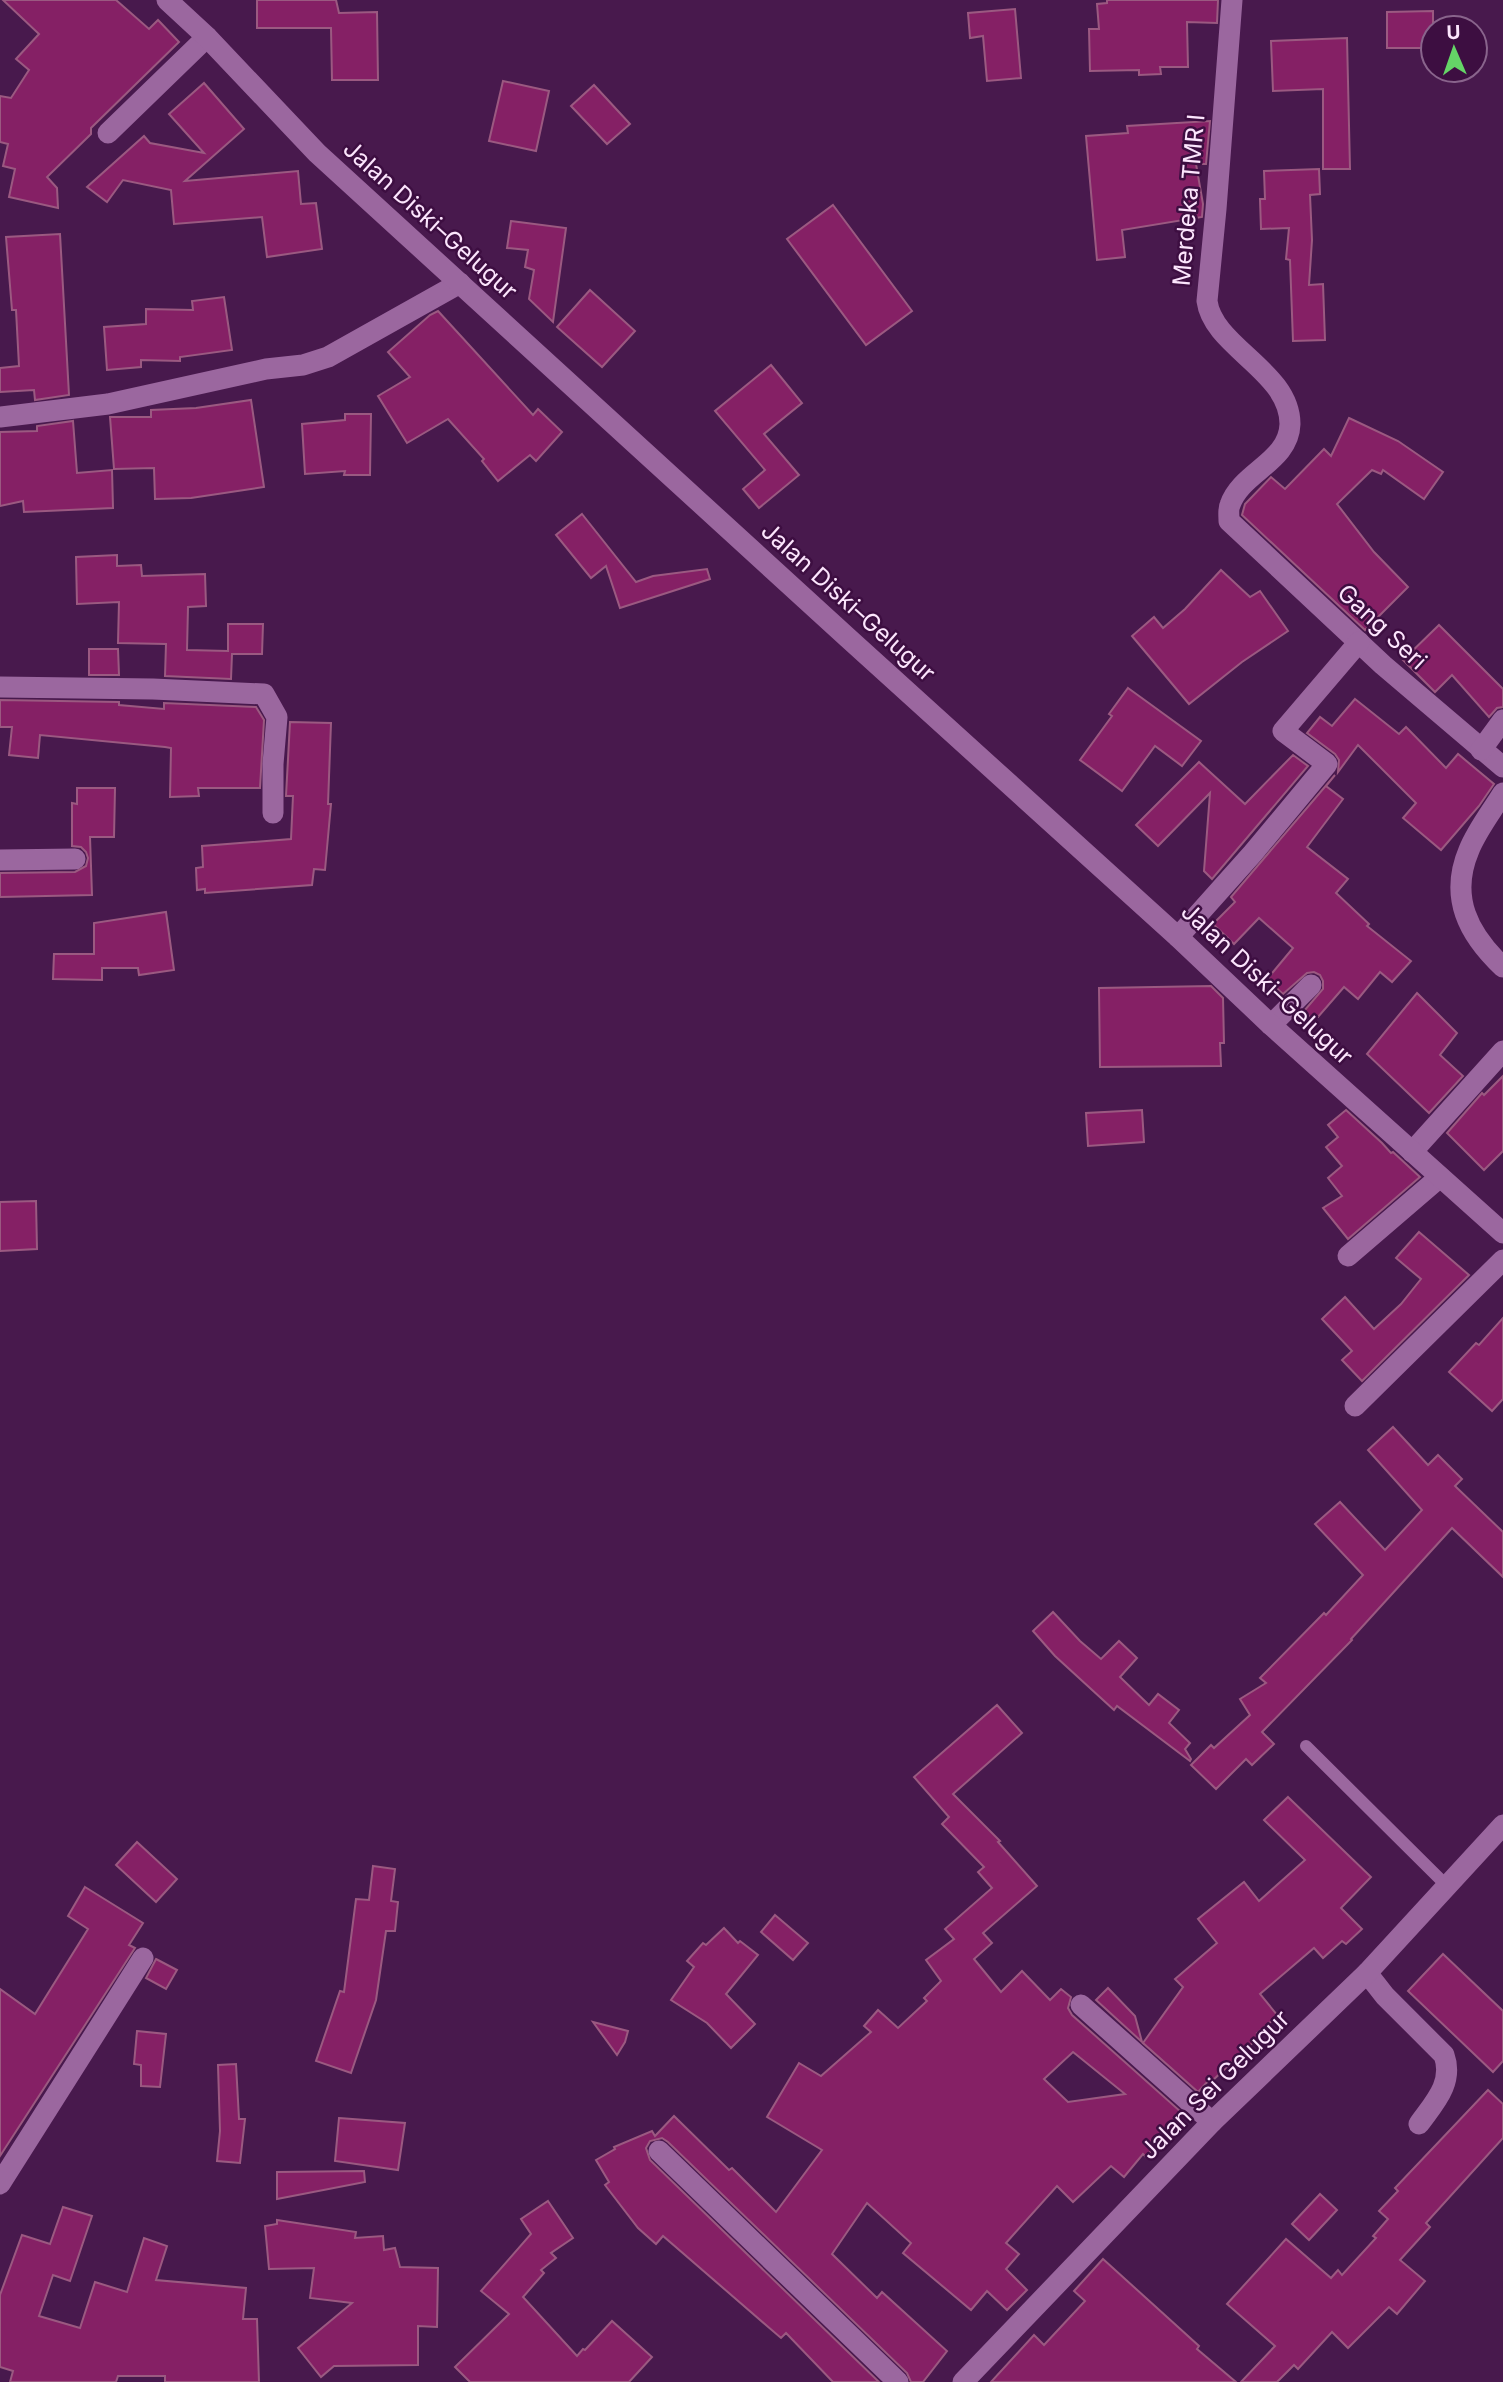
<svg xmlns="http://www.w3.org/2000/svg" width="1503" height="2382" viewBox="0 0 1503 2382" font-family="Inter,sans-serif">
  <rect width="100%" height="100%" fill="#48194d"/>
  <!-- building -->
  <g fill="#852065" stroke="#9b5981" stroke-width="2" fill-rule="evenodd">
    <polygon points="3,0 116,0 149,29 158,20 179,42 91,128 91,134 47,177 57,188 58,208 9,197 15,169 3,166 8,144 0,142 0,96 11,98 29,70 16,59 39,34"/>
    <polygon points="257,0 336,0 339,13 377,12 378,80 332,80 331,28 257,28"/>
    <polygon points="1107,0 1218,0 1217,23 1187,22 1188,67 1160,67 1161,74 1139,75 1139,70 1090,71 1089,29 1099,29 1097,4 1107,3"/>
    <polygon points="1015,9 1021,78 987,81 983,36 970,38 968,13"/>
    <polygon points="1433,11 1433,48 1387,48 1387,12"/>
    <polygon points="1347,38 1350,169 1323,169 1323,89 1273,91 1271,41"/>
    <polygon points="503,81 549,91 536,151 489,141"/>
    <polygon points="204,83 244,129 185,181 298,171 301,204 316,203 322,249 267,257 262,217 174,224 171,190 123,180 107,202 87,187 144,136 150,143 204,153 169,114"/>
    <polygon points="594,85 630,124 607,144 571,106"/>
    <polygon points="1210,121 1206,164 1196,164 1203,204 1202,217 1122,230 1125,257 1097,260 1086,136 1128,133 1127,126"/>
    <polygon points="1319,169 1320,194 1310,195 1312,240 1309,285 1323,284 1325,340 1293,341 1290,260 1286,259 1289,228 1261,229 1260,199 1265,199 1264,171"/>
    <polygon points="833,205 912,311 866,345 787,239"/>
    <polygon points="511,221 566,228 553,322 529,299 534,270 525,267 528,250 507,248"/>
    <polygon points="60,234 69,395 35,400 34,390 0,392 0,368 19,366 16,310 12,310 6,237"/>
    <polygon points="590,290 635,331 602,367 557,327"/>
    <polygon points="224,297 232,350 180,357 180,361 141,360 141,367 107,370 104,327 146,324 146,309 193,310 192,301"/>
    <polygon points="438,311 533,415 538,409 562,432 536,461 530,455 498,481 482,461 484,459 448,419 407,443 378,396 410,377 388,352 430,315"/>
    <polygon points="771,365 802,403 764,434 799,475 759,508 743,489 765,470 715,411"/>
    <polygon points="251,400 264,487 191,498 155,499 154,468 114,469 110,417 151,417 151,410 196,408"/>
    <polygon points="345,414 371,414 370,475 344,475 345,471 305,474 302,424 345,420"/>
    <polygon points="1349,418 1398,441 1443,472 1424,499 1383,470 1381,474 1372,470 1337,504 1374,552 1408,587 1365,630 1242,515 1245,504 1271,477 1285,489 1324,449 1331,456"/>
    <polygon points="73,421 77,473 112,470 113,508 24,512 23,501 0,506 0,432 37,431 37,426"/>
    <polygon points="582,514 636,582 653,576 707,569 710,579 620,608 606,566 591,578 556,535"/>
    <polygon points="117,555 117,566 141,565 142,576 205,574 206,606 188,607 187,650 228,651 228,624 263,624 262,654 232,654 231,679 165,676 166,644 118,643 119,602 77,604 76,557"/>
    <polygon points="1221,570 1250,597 1260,591 1288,631 1242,662 1189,704 1132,636 1154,617 1163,628 1185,609"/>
    <polygon points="1439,625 1503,689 1503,707 1497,708 1489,717 1452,675 1435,692 1403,660"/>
    <polygon points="89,649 118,649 119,675 89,675"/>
    <polygon points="1128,688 1201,741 1182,766 1155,746 1122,791 1080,760 1112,716 1109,714"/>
    <polygon points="1355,699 1399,734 1406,727 1446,768 1458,754 1494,784 1479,806 1441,850 1403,818 1416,803 1358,745 1338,772 1339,760 1335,754 1307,733 1320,717 1332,726"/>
    <polygon points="0,700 119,702 119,705 164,709 164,703 256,707 264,720 260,788 198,788 199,796 170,797 171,748 165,747 40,735 38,758 9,755 12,727 0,727"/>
    <polygon points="290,722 331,723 328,804 331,804 325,870 314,869 312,885 205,893 205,889 197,890 196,868 203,867 202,846 291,839 293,796 286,796"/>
    <polygon points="1293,755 1308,766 1212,879 1204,871 1210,793 1158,846 1136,825 1199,762 1245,804"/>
    <polygon points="1335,775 1326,786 1343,799 1307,847 1348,879 1336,893 1369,924 1367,926 1411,961 1392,982 1380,972 1358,999 1344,987 1318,1017 1310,1017 1304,1011 1323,989 1323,981 1320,975 1314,972 1307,973 1283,994 1273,985 1277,985 1268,978 1293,948 1259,918 1234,944 1213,924 1235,902 1231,897"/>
    <polygon points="77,788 115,788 114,837 90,837 92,895 0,897 0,873 75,872 86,866 88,858 86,852 81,847 72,846 72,803 77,804"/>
    <polygon points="166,912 174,970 139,975 138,968 102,968 102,980 53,979 54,954 94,954 94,923"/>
    <polygon points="1211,986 1223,998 1224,1043 1220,1043 1221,1066 1100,1067 1099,988"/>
    <polygon points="1417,993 1457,1033 1440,1055 1463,1076 1429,1113 1367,1054"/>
    <polygon points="1503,1076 1503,1151 1484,1170 1447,1133 1482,1093 1484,1095"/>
    <polygon points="1142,1110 1144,1142 1088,1146 1086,1113"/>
    <polygon points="1346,1110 1382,1143 1391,1153 1393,1152 1420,1177 1348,1239 1323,1208 1342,1196 1328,1178 1342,1166 1326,1147 1338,1137 1328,1125"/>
    <polygon points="36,1201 37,1249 0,1251 0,1202"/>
    <polygon points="1419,1232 1469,1275 1362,1381 1342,1360 1352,1351 1322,1319 1345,1297 1374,1329 1401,1304 1421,1279 1396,1258"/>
    <polygon points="1503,1318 1503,1399 1492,1411 1449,1372 1476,1343 1479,1345"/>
    <polygon points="1393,1427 1428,1465 1438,1455 1462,1479 1455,1486 1503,1532 1503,1577 1452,1528 1351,1639 1352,1640 1262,1732 1274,1744 1252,1765 1246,1759 1216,1789 1191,1765 1211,1745 1214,1748 1250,1715 1240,1699 1266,1683 1260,1678 1324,1613 1326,1615 1363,1575 1315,1524 1340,1502 1385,1550 1422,1510 1368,1450"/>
    <polygon points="1053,1612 1080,1641 1101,1659 1119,1641 1137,1658 1120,1677 1149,1705 1158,1694 1179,1710 1169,1723 1190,1743 1185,1749 1191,1759 1190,1761 1117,1706 1114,1710 1055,1656 1033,1631"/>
    <path d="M997,1705L1022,1733L953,1794L1000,1841L998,1842L1037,1886L983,1933L992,1943L974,1959L1001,1992L1022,1971L1050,2000L1061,1989L1071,1997L1068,2008L1072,2015L1181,2112L1160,2135L1162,2137L1146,2157L1143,2154L1124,2177L1111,2166L1073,2202L1057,2186L1006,2243L1019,2254L1006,2269L1027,2290L1007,2310L987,2291L971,2310L903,2253L911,2243L867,2203L832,2254L877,2298L882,2292L947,2351L923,2382H911L907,2373L668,2142L662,2138L650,2141L646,2148L650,2160L879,2382H833L786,2333L781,2338L663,2236L656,2244L638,2228L605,2185L609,2182L596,2160L615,2149L614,2147L652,2131L655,2136L674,2116L729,2170L732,2168L776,2212L822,2150L767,2117L799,2063L821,2076L871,2032L864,2026L878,2010L898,2028L927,2001L924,1998L941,1981L926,1960L954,1939L945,1929L992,1888L978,1872L984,1867L942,1824L949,1817L914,1777ZM1073,2052L1125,2094L1068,2102L1044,2079Z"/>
    <polygon points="1288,1797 1371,1877 1341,1908 1362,1929 1346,1944 1342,1941 1323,1958 1314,1948 1260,1994 1278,2016 1257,2033 1260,2036 1212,2081 1210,2079 1198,2092 1143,2043 1183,1987 1175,1979 1217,1943 1198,1919 1244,1882 1259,1901 1305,1860 1264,1820"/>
    <polygon points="137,1842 177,1879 156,1902 116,1865"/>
    <polygon points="373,1866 395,1869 391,1901 398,1902 395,1931 386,1931 376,2000 351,2073 316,2061 340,1991 344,1992 356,1899 369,1900"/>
    <polygon points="85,1887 143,1923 129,1945 135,1948 0,2156 0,1989 35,2014 88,1929 68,1916"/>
    <polygon points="775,1915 808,1943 793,1960 761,1932"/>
    <polygon points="724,1928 738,1943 740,1941 758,1955 726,1994 755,2024 731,2048 707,2023 671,2000 694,1967 687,1961 703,1943 706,1945"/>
    <polygon points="1443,1954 1503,2011 1503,2061 1493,2072 1408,1991"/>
    <polygon points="156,1959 177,1970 166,1989 146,1978"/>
    <polygon points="1108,1988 1135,2016 1142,2042 1096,2000"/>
    <polygon points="593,2022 628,2031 625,2042 617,2055"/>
    <polygon points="137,2031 166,2034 160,2087 141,2086 141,2065 134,2064"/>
    <polygon points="236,2064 239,2119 245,2119 240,2163 217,2161 220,2131 218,2065"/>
    <polygon points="1488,2090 1503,2104 1503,2138 1426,2223 1430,2227 1400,2260 1425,2281 1397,2314 1389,2307 1348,2348 1332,2332 1298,2369 1294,2365 1277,2382 1241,2382 1275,2346 1227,2304 1286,2239 1331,2278 1338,2270 1342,2275 1376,2238 1373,2236 1388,2219 1379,2211 1398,2191 1395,2188"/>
    <polygon points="339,2118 405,2123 398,2170 335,2161"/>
    <polygon points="364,2171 365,2182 277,2199 277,2172"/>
    <polygon points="1320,2194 1337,2210 1309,2240 1292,2224"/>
    <polygon points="548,2201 573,2238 551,2253 556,2258 541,2270 544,2273 523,2297 577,2356 583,2349 585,2350 612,2321 652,2357 629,2382 470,2382 455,2367 509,2314 481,2291 531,2234 521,2219"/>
    <polygon points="63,2207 92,2216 70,2281 53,2275 39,2316 80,2328 95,2282 127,2292 144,2238 167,2246 156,2280 246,2288 243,2319 257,2319 259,2382 165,2382 165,2376 118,2376 116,2382 10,2382 13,2371 0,2367 0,2295 22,2235 50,2244"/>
    <polygon points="277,2220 356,2232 355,2238 383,2236 384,2250 395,2248 400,2267 438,2268 437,2327 418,2326 418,2365 334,2366 321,2377 298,2348 352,2303 310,2298 314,2268 269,2269 265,2226 277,2224"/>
    <polygon points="1103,2259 1199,2346 1197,2349 1236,2382 991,2382 1034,2335 1044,2345 1085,2301 1074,2291"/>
  </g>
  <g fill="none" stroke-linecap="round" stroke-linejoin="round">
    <!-- lane -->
    <polyline stroke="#9b679f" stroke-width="12" points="1306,1746 1447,1886"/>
    <!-- street -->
    <g stroke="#9b679f" stroke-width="21">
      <path d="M1232,0L1216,209L1207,301C1213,347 1290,371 1290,424C1289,462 1241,472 1230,505C1228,509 1229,516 1229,521L1383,665L1503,767"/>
      <polyline points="108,133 207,37"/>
      <polyline points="0,417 108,404 266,369 303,365 328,357 460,283"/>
      <polyline points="0,687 153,689 264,694 277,717 273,764 273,813"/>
      <polyline points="1481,750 1503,720"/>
      <path d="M1503,793C1492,811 1477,830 1469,850C1449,897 1468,934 1503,967"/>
      <polyline points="0,860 75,859"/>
      <polyline points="1178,937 1253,853 1327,764 1283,731 1359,642"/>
      <polyline points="1271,1025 1311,985"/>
      <polyline points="1412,1152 1503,1051"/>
      <polyline points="1348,1256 1440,1177"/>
      <polyline points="1355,1406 1503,1260"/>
      <path d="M1367,1973L1385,1996L1444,2055C1454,2083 1434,2103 1419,2124"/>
      <polyline points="1081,2005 1212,2122"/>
      <polyline points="659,2151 898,2382"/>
      <polyline points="0,2184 143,1958"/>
    </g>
    <!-- secondary -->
    <g stroke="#9b679f" stroke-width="21">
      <polyline points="167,0 207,37 317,153 848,638 1178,937 1271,1025 1503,1233"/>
      <polyline points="963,2382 1212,2122 1367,1973 1503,1825"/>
    </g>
  </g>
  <g text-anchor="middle" stroke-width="5" stroke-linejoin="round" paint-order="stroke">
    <!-- street labels -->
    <g font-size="24" fill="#fce5fd" stroke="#3d0e41">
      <text transform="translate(1189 200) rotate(-85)" y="8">Merdeka TMR I</text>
      <text transform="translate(430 220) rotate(42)" y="8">Jalan Diski–Gelugur</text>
      <text transform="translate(848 602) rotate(42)" y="8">Jalan Diski–Gelugur</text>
      <text transform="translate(1382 627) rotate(43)" y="8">Gang Seri</text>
      <text transform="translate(1267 984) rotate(43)" y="8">Jalan Diski–Gelugur</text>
      <text transform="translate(1215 2085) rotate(-45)" y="8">Jalan Sei Gelugur</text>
    </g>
  </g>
  <!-- north arrow -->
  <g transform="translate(1454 49) rotate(358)"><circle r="33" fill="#3d0e41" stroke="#89648c" stroke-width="2"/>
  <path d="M0-5L12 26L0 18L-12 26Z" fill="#65d467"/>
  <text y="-10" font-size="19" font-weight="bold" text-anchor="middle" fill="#fce5fd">U</text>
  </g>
</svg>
